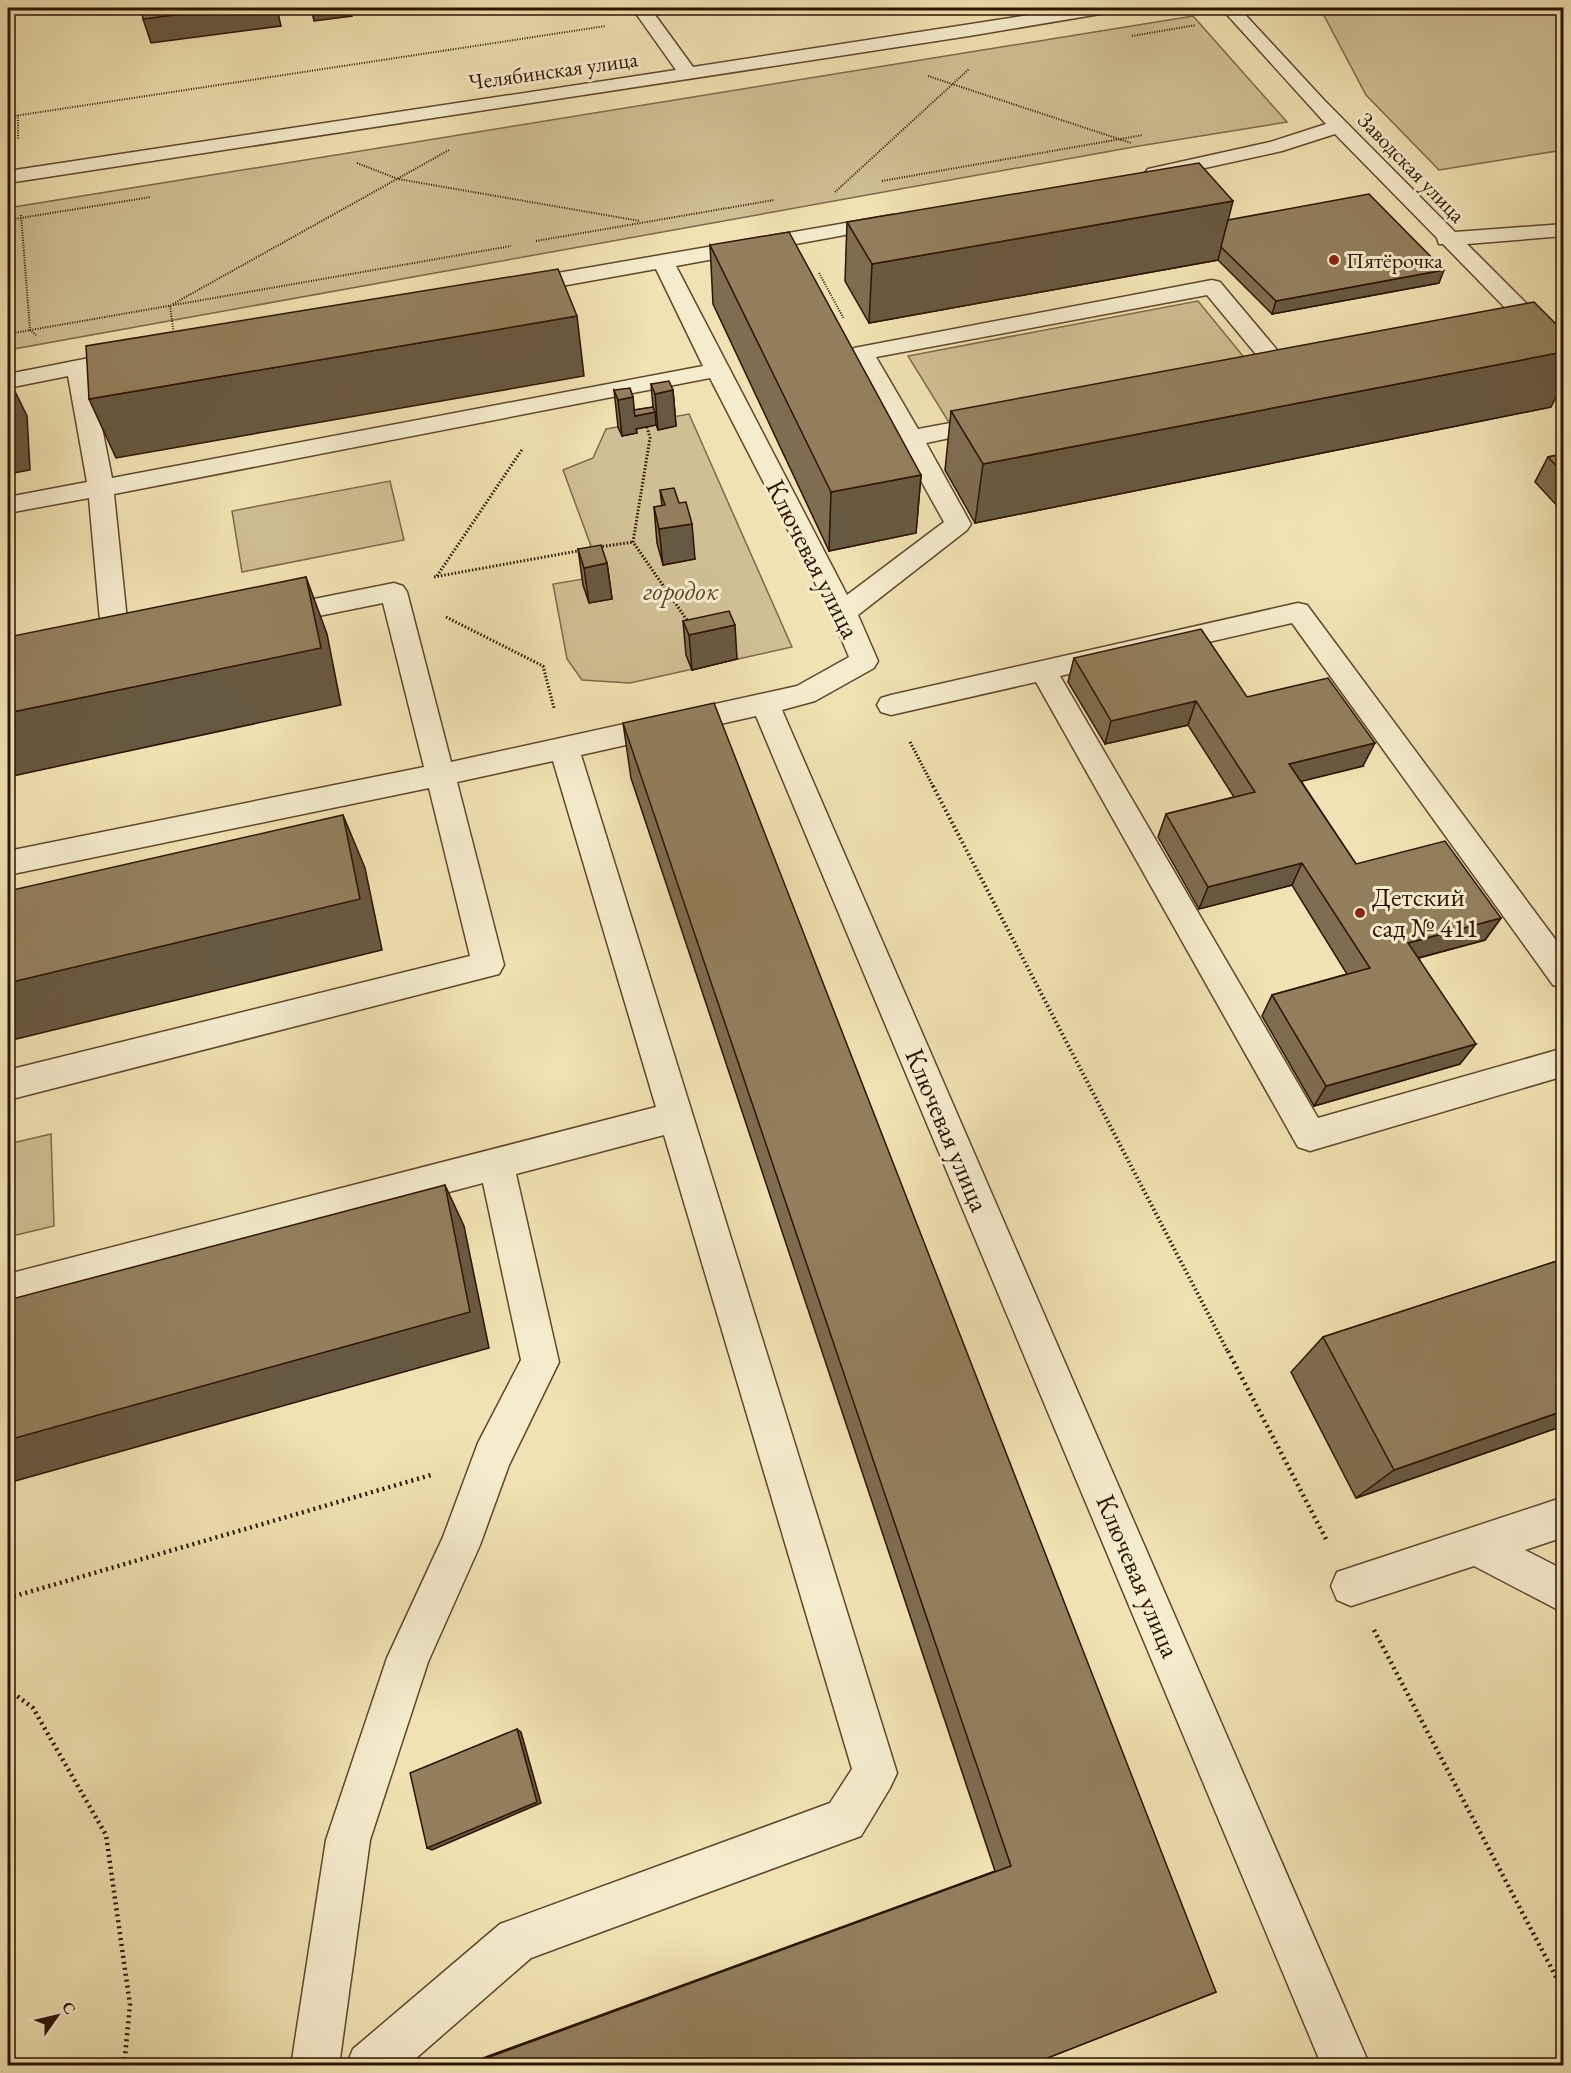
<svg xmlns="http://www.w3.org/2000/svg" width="1571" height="2073" viewBox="0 0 1571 2073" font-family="'EB Garamond',serif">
  <rect width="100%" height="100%" fill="#f0e2b2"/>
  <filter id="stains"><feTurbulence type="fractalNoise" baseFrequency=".00333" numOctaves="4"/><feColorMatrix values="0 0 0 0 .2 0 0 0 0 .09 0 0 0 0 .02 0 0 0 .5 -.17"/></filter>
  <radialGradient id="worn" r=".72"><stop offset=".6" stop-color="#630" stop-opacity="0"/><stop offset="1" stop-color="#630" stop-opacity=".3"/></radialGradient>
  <!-- green -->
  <g fill="#cfbf94" stroke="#7e694a" stroke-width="1.5">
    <polygon points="1320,8 1563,8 1563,150 1439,170 1366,95"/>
    <polygon points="1193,16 1287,122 1139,146 8,350 8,208"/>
    <polygon points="1198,301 1247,361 948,421 908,356"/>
    <polygon points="689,414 792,647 630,683 582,680 567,659 553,584 602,576 563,470 593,458 606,429"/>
    <polygon points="390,481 404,540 242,572 232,511"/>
    <polygon points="51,1134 54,1226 8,1237 8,1144"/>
  </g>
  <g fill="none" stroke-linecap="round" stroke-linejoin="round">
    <defs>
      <g id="minor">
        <polygon points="632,8 650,8 693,67 1075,8 1115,8 1112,12 1106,13 969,36 8,183 8,171 676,70"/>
        <polygon points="1221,8 1239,8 1325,101 1455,232 1564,224 1564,236 1467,244 1564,341 1564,362 1556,360 1443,244 1439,244 1437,238 1335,134 1282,151 1155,179 1148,177 1145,173 1148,169 1270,142 1326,124"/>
        <path d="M892,215L899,217L903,221L899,225L676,266L847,595L944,522L850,353L854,348L1212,280L1220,282L1283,357L1304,353L1312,355L1316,360L1312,365C1298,368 1283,373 1269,370L1207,295L876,357L918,429L993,415L1002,417L1005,422L1002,427L926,443L971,524L967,530L858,615L878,661L874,668L815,701L782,710L1370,2066H1322L756,716L581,755L897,1773L890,1788L861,1836L531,1958L407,2066H346L353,2049L500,1924L830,1803L852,1769L664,1135L516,1174L559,1362L509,1465L480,1545L428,1662L370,1840L339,2066H291L326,1840L387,1658L443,1537L478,1443L521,1360L483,1183L8,1308V1274L656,1107L553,761L457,782L504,965L499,974L8,1100V1070L470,956L429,788L8,875V851L424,767L383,603L274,625L264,623L261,616L264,609L394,583L403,586L407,592L451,762L797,686L849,657L830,612L710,378L114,494L130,649L126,656C115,659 107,661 96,658L92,651L96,644L102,643L89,498L8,513V497L87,482L68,376L8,388V374L130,350L138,352L142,357L138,362L91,372L112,478L703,366L656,269L517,294L509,292L506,287L509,282L517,280Z"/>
        <polygon points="1298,603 1307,605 1564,951 1564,989 1553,985 1292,623 1060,676 1318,1118 1564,1048 1564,1076 1310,1151 1298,1147 1036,682 891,715 881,712 877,705 881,698 891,695"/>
        <polygon points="1564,1497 1564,1537 1525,1550 1564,1570 1564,1613 1474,1566 1351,1606 1337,1600 1331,1586 1337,1572"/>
      </g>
    </defs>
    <!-- minor casing -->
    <use href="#minor" stroke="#5e472c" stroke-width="3"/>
    <!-- path-far3 -->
    <g stroke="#2e1300" stroke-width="2" stroke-dasharray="1 1.5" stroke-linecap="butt">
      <polyline points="693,12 721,8"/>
      <polyline points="1132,36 1196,25"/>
      <polyline points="928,76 1131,143"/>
      <polyline points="18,115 18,139"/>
      <polyline points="8,117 606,26"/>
      <polyline points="357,163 398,179 640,221"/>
      <polyline points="882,181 1143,135"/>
      <polyline points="835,192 969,69"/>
      <polyline points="21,215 30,330 37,336"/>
      <polyline points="8,220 151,197"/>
      <polyline points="536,241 774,200"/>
      <polyline points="819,273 844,319"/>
      <polyline points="173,304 449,150"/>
      <polyline points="170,306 174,335"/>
      <polyline points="8,334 511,246"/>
    </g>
    <!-- path-far2 -->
    <g stroke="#2e1300" stroke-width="3" stroke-dasharray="1.5 2" stroke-linecap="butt">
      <polyline points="647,427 650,438 633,542 689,623"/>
      <polyline points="599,547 633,542"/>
      <polyline points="437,576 523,448"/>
      <polyline points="434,577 583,550"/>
      <polyline points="446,617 543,666 554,708"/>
      <polyline points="910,742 934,788"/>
    </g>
    <!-- path-far1 -->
    <polyline stroke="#2e1300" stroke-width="4" stroke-dasharray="1.5 3" stroke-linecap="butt" points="933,786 1228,1352"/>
    <!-- path -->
    <g stroke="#2e1300" stroke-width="4.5" stroke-dasharray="2 4" stroke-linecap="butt">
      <polyline points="1228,1351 1327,1541"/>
      <polyline points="8,1598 431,1475"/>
      <polyline points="1374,1630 1564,1992"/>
      <polyline points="8,1689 33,1708 106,1835 130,2005 124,2066"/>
    </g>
    <!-- minor -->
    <use href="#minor" fill="#f5eccd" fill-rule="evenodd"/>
  </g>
  <!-- wall -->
  <g fill="#7e6d50" stroke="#2e1300" stroke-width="1.5">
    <polygon points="1228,220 1439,283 1272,314 1218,260 869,323 845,281 847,222"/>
    <polygon points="710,245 921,475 916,533 829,551 713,304"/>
    <polygon points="651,384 673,390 676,426 658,430 656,425 636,429 637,433 622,436 618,427 614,390 634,410 653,407"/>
    <polygon points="1551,407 975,523 945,470 951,411"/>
    <polygon points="1563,454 1563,512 1535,482 1548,457"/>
    <polygon points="660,490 695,559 663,565 657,543 654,507 662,506"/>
    <polygon points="578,549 607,563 612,599 589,603 583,585"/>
    <polygon points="683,621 737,659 692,670 686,655"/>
    <polygon points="1074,658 1247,697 1363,766 1301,781 1356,864 1501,918 1485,940 1419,958 1460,1064 1314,1106 1262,1016 1272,995 1347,974 1292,885 1199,909 1158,837 1166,814 1234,797 1188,725 1105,744 1068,682"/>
    <polygon points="623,723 1216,1992 1027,2066 461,2066 995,1871 631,778"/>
    <polygon points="1563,1259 1563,1426 1356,1498 1291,1372 1323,1337"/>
  </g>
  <!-- shaded-wall -->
  <g fill="#675941" stroke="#2e1300" stroke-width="1.5">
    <polygon points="228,8 277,8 281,26 151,43 143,19"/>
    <polygon points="311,8 350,8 352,16 314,21"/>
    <polygon points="1233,201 1218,260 869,323 872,264"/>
    <polygon points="1444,270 1439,283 1272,314 1276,301"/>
    <polygon points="577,316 584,376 116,458 89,399"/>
    <polygon points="1563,352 1563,383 1551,407 975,523 983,464"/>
    <polygon points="8,377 27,416 30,470 8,474"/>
    <polygon points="673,390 676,426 658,430 655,394"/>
    <polygon points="633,397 635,416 655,412 656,425 636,429 637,433 622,436 618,400"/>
    <polygon points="921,475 916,533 829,551 831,492"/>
    <polygon points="692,524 695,559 663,565 659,529"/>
    <polygon points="607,563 612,599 589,603 584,568"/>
    <polygon points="306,577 327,634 341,705 8,777 8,713"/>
    <polygon points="735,625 737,659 692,670 689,635"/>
    <polygon points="1196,701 1188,725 1105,744 1111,721"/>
    <polygon points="1375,743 1363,766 1279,787 1289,764"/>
    <polygon points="343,815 365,868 382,950 8,1041 8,983"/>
    <polygon points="1302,863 1292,885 1199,909 1208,887"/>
    <polygon points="1501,918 1485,940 1395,964 1408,943"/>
    <polygon points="1476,1044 1460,1064 1314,1106 1326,1086"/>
    <polygon points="445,1185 464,1226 489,1348 8,1483 8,1440"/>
    <polygon points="1563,1411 1563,1426 1356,1498 1394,1470"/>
    <polygon points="517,1729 521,1732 541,1803 432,1850 427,1848"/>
  </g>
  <!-- building -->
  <g fill="#937f5d" stroke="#2e1300" stroke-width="1.5">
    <polygon points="141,8 228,8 143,19"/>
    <polygon points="1199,163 1233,201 872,264 847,222"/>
    <polygon points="1369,194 1444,270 1276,301 1221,247 1228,220"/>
    <polygon points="789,232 921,475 831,492 710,245"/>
    <polygon points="558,269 577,316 89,399 86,346"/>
    <polygon points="1534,302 1563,331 1563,352 983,464 951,411"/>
    <polygon points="669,381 673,390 655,394 651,384"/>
    <polygon points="630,388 633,397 618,400 614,390"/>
    <polygon points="653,407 655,412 635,416 634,410"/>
    <polygon points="1563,454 1563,473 1548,457"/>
    <polygon points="674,488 679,503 686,502 692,524 659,529 654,507 665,505 660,490"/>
    <polygon points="601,545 607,563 584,568 578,549"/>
    <polygon points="306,577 321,648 8,713 8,637"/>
    <polygon points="729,611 735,625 689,635 683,621"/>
    <polygon points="1201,629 1247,697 1328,678 1375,743 1289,764 1356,864 1445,841 1501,918 1408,943 1476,1044 1326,1086 1272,995 1370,968 1302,863 1208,887 1166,814 1255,792 1196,701 1111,721 1074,658"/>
    <polygon points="714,703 1216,1992 1027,2066 465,2066 1011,1866 623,723"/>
    <polygon points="343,815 360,899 8,983 8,891"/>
    <polygon points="445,1185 470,1312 8,1440 8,1300"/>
    <polygon points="1563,1259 1563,1411 1394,1470 1323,1337"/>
    <polygon points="517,1729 537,1802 427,1848 410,1773"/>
  </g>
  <!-- markers -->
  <g fill="#8f2418" stroke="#f5eccd" stroke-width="2">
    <circle cx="1334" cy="260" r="6"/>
    <circle cx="1360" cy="913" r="6"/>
  </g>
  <g text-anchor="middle" stroke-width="6" stroke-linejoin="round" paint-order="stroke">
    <!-- far-street labels -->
    <g font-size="22" fill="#2e1300" stroke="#f5eccd">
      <text transform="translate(553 70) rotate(-8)" y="8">Челябинская улица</text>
      <text transform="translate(1412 167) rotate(46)" y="8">Заводская улица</text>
    </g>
    <!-- far-poi labels -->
    <g font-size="22" fill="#2e1300" stroke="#f5eccd" text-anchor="start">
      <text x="1346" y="268">Пятёрочка</text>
    </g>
    <!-- street labels -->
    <g font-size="27" fill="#2e1300" stroke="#f5eccd">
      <text transform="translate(813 559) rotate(63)" y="9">Ключевая улица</text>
      <text transform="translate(947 1130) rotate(67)" y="9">Ключевая улица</text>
      <text transform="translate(1138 1576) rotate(67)" y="9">Ключевая улица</text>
    </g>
    <!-- park labels -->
    <g font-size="27" font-style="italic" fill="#5e472c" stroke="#f5eccd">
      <text x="681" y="600">городок</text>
    </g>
    <!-- poi labels -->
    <g font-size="27" fill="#2e1300" stroke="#f5eccd" text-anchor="start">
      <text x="1372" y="906">Детский<tspan x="1372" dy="31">сад № 411</tspan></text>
    </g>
  </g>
  <!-- margin -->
  <rect width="1571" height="2073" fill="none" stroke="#f0e2b2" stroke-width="30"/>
  <rect x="9" y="9" width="1553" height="2055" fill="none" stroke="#2e1300" stroke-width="3"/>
  <rect x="15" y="15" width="1541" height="2043" fill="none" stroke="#2e1300" stroke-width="1.5"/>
  <!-- north arrow -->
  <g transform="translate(57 2016) rotate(56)" stroke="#f5eccd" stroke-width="4.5" paint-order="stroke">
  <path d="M0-4.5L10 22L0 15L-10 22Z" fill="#2e1300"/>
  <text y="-9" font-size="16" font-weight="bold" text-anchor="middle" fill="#2e1300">С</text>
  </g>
  <rect width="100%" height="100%" filter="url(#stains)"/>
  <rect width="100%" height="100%" fill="url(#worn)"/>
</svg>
